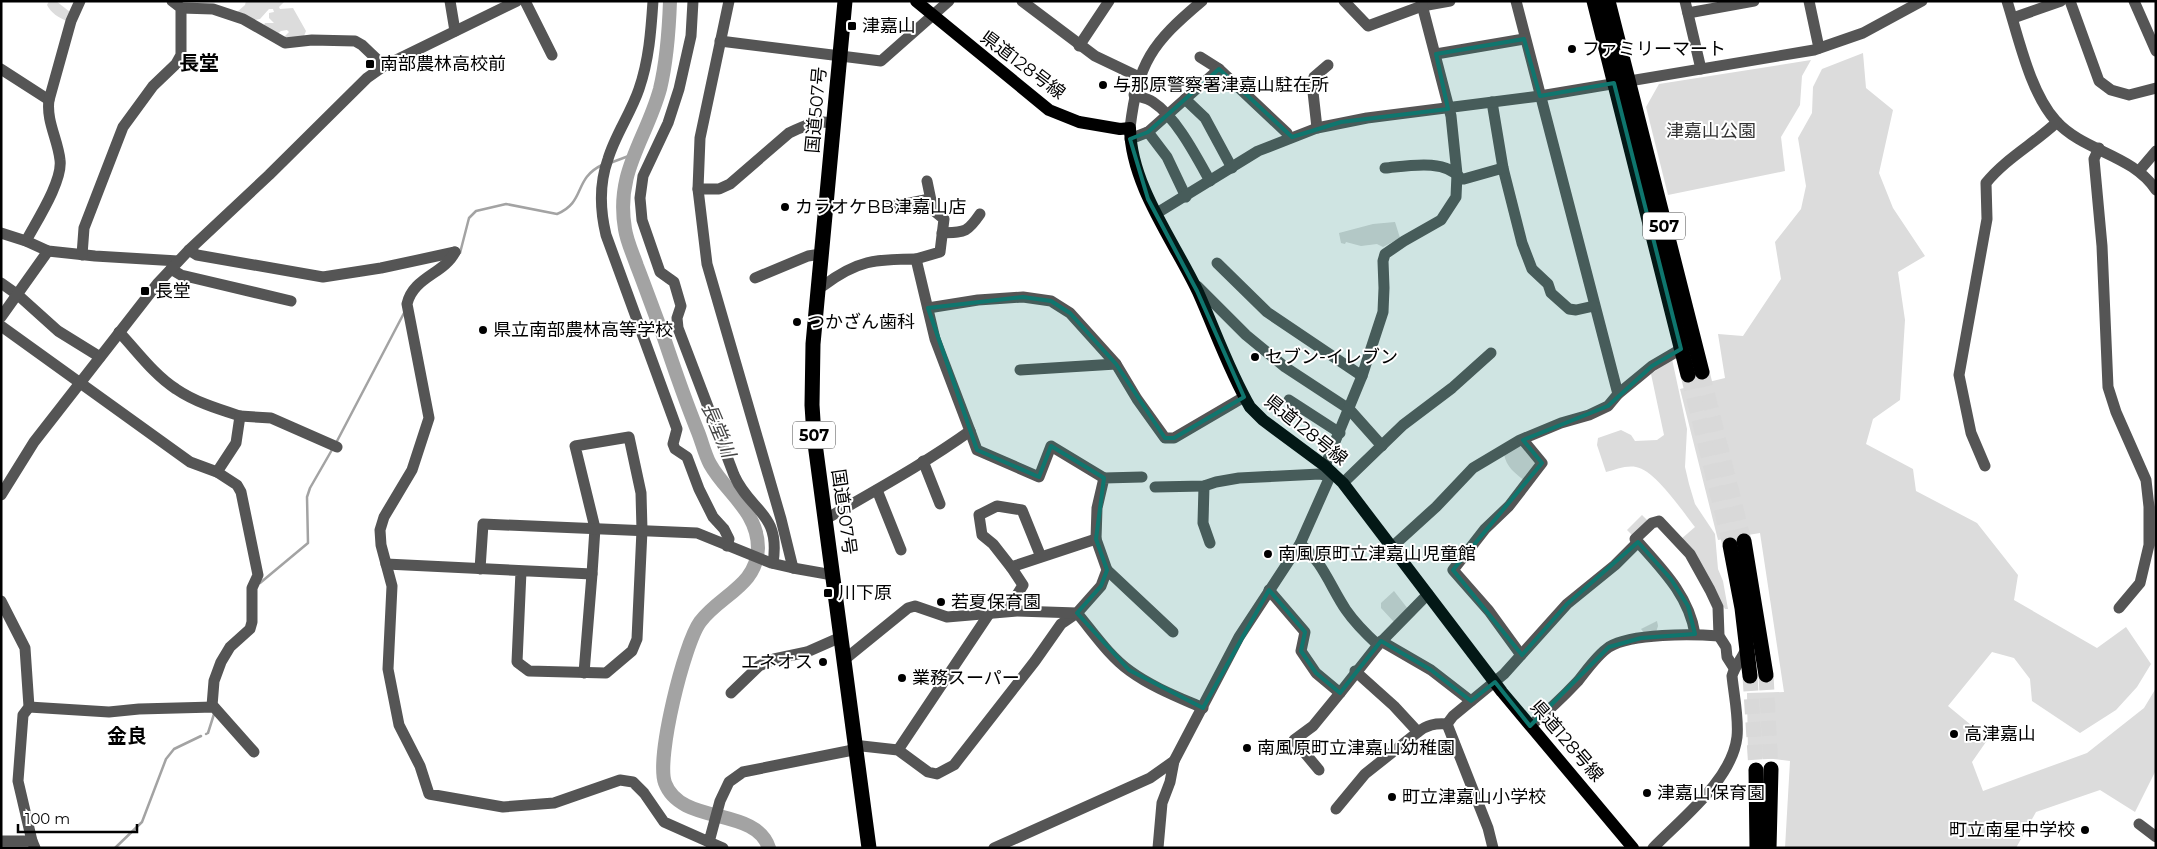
<svg xmlns="http://www.w3.org/2000/svg" width="2157" height="849" viewBox="0 0 2157 849" font-family="Montserrat,'Noto Sans JP',sans-serif">
  <rect width="100%" height="100%" fill="#fff"/>
  <!-- green -->
  <g fill="#dcdcdc">
    <path d="M49,1H56L70,12L67,21C59,18 51,13 47,5Z"/>
    <polygon points="246,1 285,1 279,7 280,9 293,8 306,31 304,36 295,41 284,37 289,32 287,30 281,31 276,35 263,27 265,23 274,23 269,18 269,13 274,12 273,9 269,9 260,19 255,20 237,12 245,5"/>
    <polygon points="1863,53 1866,88 1893,110 1879,173 1893,208 1925,256 1898,272 1905,320 1900,400 1873,419 1866,444 1913,469 1916,491 1977,523 2018,575 2014,600 2097,648 2126,627 2151,664 2137,687 2116,710 2080,733 2032,701 2030,679 2014,658 1992,652 1948,706 1988,739 1972,762 1983,791 2087,753 2144,708 2156,688 2156,770 2135,812 2100,790 2036,812 2016,848 1785,848 1790,761 1748,756 1747,693 1784,692 1760,533 1718,540 1680,389 1725,378 1718,334 1743,336 1781,279 1775,242 1801,209 1806,186 1798,138 1812,113 1813,87 1822,69"/>
    <polygon points="1811,60 1802,76 1800,105 1781,137 1785,171 1668,195 1646,107 1659,84"/>
    <polygon points="1395,222 1400,238 1383,247 1377,244 1361,246 1346,242 1345,244 1341,243 1339,233 1373,224"/>
    <path d="M1672,359L1687,429L1685,467L1689,484L1695,504L1715,534L1718,569L1723,581L1728,609H1725L1680,540L1695,527C1683,512 1655,470 1636,467C1626,465 1615,470 1606,472L1597,445L1598,438L1621,430L1631,435L1635,441L1657,440L1664,435L1651,374Z"/>
    <path d="M1520,444L1538,463L1526,482C1516,474 1506,467 1504,454Z"/>
    <polygon points="1642,515 1649,522 1634,537 1627,530"/>
    <polygon points="1394,591 1408,609 1394,622 1381,608 1381,603"/>
    <polygon points="1657,621 1658,626 1656,632 1645,634 1641,629"/>
  </g>
  <g fill="none" stroke-linecap="round" stroke-linejoin="round">
    <!-- stream -->
    <g stroke="#a3a3a3" stroke-width="2.5">
      <polyline points="610,163 634,154"/>
      <path d="M460,253L469,218L476,211L506,204L557,214C586,202 573,179 602,165"/>
      <polyline points="336,443 404,313"/>
      <polyline points="260,583 308,543 307,497 310,488 333,448"/>
      <polyline points="206,734 208,733 214,714"/>
      <polyline points="115,848 142,822 166,759 174,749 201,736"/>
    </g>
    <!-- river -->
    <path stroke="#a3a3a3" stroke-width="14" d="M670,1C669,30 667,60 660,89C646,140 615,172 625,229C627,242 633,254 637,266C646,289 654,312 663,335C674,368 685,400 698,432C702,442 705,455 710,464C726,493 758,511 758,548C757,586 720,595 700,622C684,644 656,758 665,783C681,826 756,806 769,848"/>
    <!-- highway-tunnel -->
    <g stroke="#d9d9d9" stroke-width="15" stroke-dasharray="15 8" stroke-linecap="butt">
      <polyline points="1702,372 1744,541"/>
      <polyline points="1688,375 1730,545"/>
      <polyline points="1766,675 1771,769"/>
      <polyline points="1750,676 1756,770"/>
    </g>
    <!-- minor -->
    <g stroke="#555" stroke-width="11">
      <polyline points="450,1 455,31"/>
      <polyline points="525,1 552,55"/>
      <path d="M653,1C651,31 649,60 639,89C631,113 615,135 608,159C599,184 600,210 606,235L677,429L673,444L675,449L687,457L699,489L713,517L724,529L729,539L727,546"/>
      <path d="M693,1L691,36L679,89L668,123L643,176L640,198L642,220L660,272L674,282L681,306L677,318L678,328L734,475C750,512 781,512 773,563"/>
      <polyline points="729,1 700,138 698,189 707,264 781,519 793,568"/>
      <polyline points="1022,1 1095,56 1139,77"/>
      <polyline points="1344,1 1368,26 1422,6 1450,1"/>
      <polyline points="1516,1 1618,394"/>
      <polyline points="1685,1 1701,69"/>
      <polyline points="1809,1 1819,48"/>
      <path d="M2007,1C2019,39 2030,92 2056,121C2084,152 2132,154 2156,190"/>
      <polyline points="2070,1 2099,81 2111,90 2129,95 2156,88"/>
      <polyline points="2134,1 2156,51"/>
      <polyline points="181,8 213,9 243,19 285,43 312,40 355,41 362,45 384,66"/>
      <polyline points="1688,13 1754,1"/>
      <polyline points="2013,18 2061,1"/>
      <polyline points="720,41 881,61 949,1"/>
      <polyline points="1079,46 1109,1"/>
      <polyline points="1436,54 1524,39"/>
      <polyline points="1200,57 1219,69"/>
      <polyline points="1,69 49,100"/>
      <path d="M1134,95C1140,97 1147,98 1153,102C1176,117 1196,156 1210,181"/>
      <polyline points="1185,99 1205,118 1232,168"/>
      <polyline points="1492,102 1503,168 1522,243 1532,269 1548,284 1551,293 1569,309 1576,310 1594,306"/>
      <path d="M1130,128C1138,62 1152,43 1202,1"/>
      <polyline points="1317,128 1312,83 1314,77 1328,65"/>
      <polyline points="1148,132 1167,157 1186,197"/>
      <polyline points="1130,139 1148,132 1219,69 1287,133 1289,138"/>
      <polyline points="2099,148 2094,159 2102,246 2108,387 2116,412 2146,480 2149,507 2149,545 2140,583 2119,608"/>
      <path d="M1385,168C1407,166 1446,158 1461,179H1464L1503,168"/>
      <polyline points="2139,171 2156,151"/>
      <path d="M698,189H719L730,184L789,133C801,127 820,118 834,124"/>
      <polyline points="890,207 930,199"/>
      <polyline points="1157,213 1258,151 1317,128 1367,118 1540,96 1814,50 1863,33 1922,1"/>
      <polyline points="1,233 26,241 48,251 95,256 178,261"/>
      <path d="M942,233C965,232 967,233 980,214"/>
      <path d="M26,241C36,222 63,181 60,160C58,140 46,121 49,100L71,21L80,1"/>
      <polyline points="189,250 197,255 323,277 381,268 455,252"/>
      <path d="M455,252C444,274 413,277 407,304L429,418L412,470L384,517L380,530L381,545L392,586L388,669L399,725L420,766L429,794L503,807L554,803L620,780L633,782L644,793L664,822L709,842L720,801L729,782L743,772L848,751L862,746L898,750L928,772L937,774L954,765L1035,661L1061,624L1077,613C1093,632 1109,656 1130,671C1152,687 1178,697 1203,708"/>
      <polyline points="82,255 84,228 123,127 153,86 176,64 181,55 181,8 172,1"/>
      <polyline points="916,259 940,252 944,219 933,210 927,181"/>
      <polyline points="1217,263 1267,312 1362,376"/>
      <polyline points="171,269 181,275 291,301"/>
      <polyline points="755,278 808,256 821,254"/>
      <polyline points="1,283 18,295 58,331 100,357"/>
      <path d="M819,285L823,286C857,260 876,259 916,259L935,339L970,431C924,464 874,491 826,519"/>
      <polyline points="1197,286 1246,335 1285,367 1349,409 1382,446"/>
      <polyline points="928,308 978,300 1023,297 1051,301 1070,313 1116,364 1137,399 1165,438 1174,438 1244,397"/>
      <polyline points="1,317 48,251"/>
      <polyline points="1,326 190,462 217,472"/>
      <path d="M119,332C137,351 154,375 176,389C195,402 218,409 240,416L236,443L217,472L237,485L241,492L258,575L252,588V622L250,629L230,647L221,662L214,681L212,706"/>
      <polyline points="1020,370 1116,364"/>
      <polyline points="1289,400 1340,433"/>
      <polyline points="240,416 271,418 337,447"/>
      <polyline points="970,431 977,450 1039,477 1051,446 1104,478"/>
      <polyline points="923,461 940,504"/>
      <polyline points="1325,466 1362,376 1383,312 1384,288 1383,261 1385,254 1404,241 1441,220 1456,197 1457,174 1451,116 1421,1"/>
      <path d="M1985,466L1971,433L1959,375L1987,219L1986,183C2005,159 2035,143 2057,122"/>
      <polyline points="1343,483 1403,425 1452,388 1491,353"/>
      <polyline points="1204,486 1203,523 1210,543"/>
      <polyline points="1155,487 1204,486 1216,482 1239,478 1320,474 1330,476"/>
      <polyline points="877,490 901,550"/>
      <polyline points="1,495 34,442 158,283 189,250 269,175 367,78 384,66 517,1"/>
      <polyline points="1635,539 1652,523 1659,521 1690,554 1710,590 1718,607 1719,636 1726,647 1727,657 1734,668"/>
      <path d="M1300,544C1322,560 1331,588 1346,610C1355,623 1366,634 1378,645"/>
      <polyline points="1392,547 1436,507 1473,468 1520,440 1561,423 1589,415 1608,406 1618,394 1652,366 1681,349"/>
      <polyline points="1041,557 1022,510 997,506 979,515 982,535 993,544 1011,567 1096,539"/>
      <polyline points="386,564 592,574 595,528 575,446 629,437 641,493 642,530 637,639 632,651 606,673 529,671 517,662 521,571"/>
      <polyline points="480,569 483,524 697,533 771,563 793,568 827,574 833,573"/>
      <polyline points="1107,570 1173,632"/>
      <polyline points="1269,590 1305,632 1301,651 1316,673 1340,693 1378,645 1428,594"/>
      <polyline points="1,601 25,648 29,707 23,715 18,781 32,841 35,848"/>
      <polyline points="1007,611 1023,585 1011,567"/>
      <polyline points="1381,641 1431,670 1471,701"/>
      <polyline points="1521,655 1489,611 1453,570 1485,529 1509,506 1542,463 1523,440"/>
      <polyline points="844,660 908,608 915,606 947,617 1017,611 1077,613 1101,586 1107,570 1096,539 1097,508 1104,478 1142,477"/>
      <polyline points="1355,671 1394,706 1418,732"/>
      <polyline points="584,673 592,574"/>
      <polyline points="731,693 759,666 774,659 807,652 841,637"/>
      <polyline points="29,707 109,712 139,709 214,707 254,752"/>
      <path d="M1447,724L1453,716L1504,674L1567,604L1615,565L1638,542C1663,570 1689,596 1695,634"/>
      <polyline points="1447,724 1488,828 1493,848"/>
      <path d="M1530,726C1547,712 1563,697 1578,681C1587,670 1597,655 1609,647C1632,633 1692,634 1719,636"/>
      <polyline points="898,750 989,614"/>
      <polyline points="1319,770 1294,740 1313,726 1340,693"/>
      <path d="M1336,809L1365,774L1418,732C1427,725 1435,723 1447,724"/>
      <polyline points="2139,824 2156,837"/>
      <polyline points="1,841 32,841"/>
      <polyline points="709,842 723,848"/>
      <polyline points="994,848 1150,778 1174,761 1239,637 1300,544 1332,472"/>
      <polyline points="1158,848 1162,803 1170,782 1174,761"/>
      <path d="M1653,848C1682,818 1732,780 1737,737C1739,718 1734,696 1732,676C1735,665 1743,658 1747,647"/>
    </g>
    <!-- major -->
    <path stroke="#000" stroke-width="12" d="M916,1L1049,110L1079,122L1120,129L1130,128C1131,186 1174,241 1198,292C1215,330 1229,371 1250,407L1263,420L1325,466L1343,483L1502,692L1633,848"/>
    <!-- highway -->
    <g stroke="#000" stroke-width="15">
      <polyline points="845,1 813,344 812,405 814,436 869,848"/>
      <polyline points="1594,1 1688,375"/>
      <polyline points="1608,1 1702,372"/>
      <polyline points="1744,541 1766,675"/>
      <polyline points="1730,545 1742,608 1750,676"/>
      <polyline points="1756,770 1757,848"/>
      <polyline points="1769,848 1771,769"/>
    </g>
  </g>
  <!-- marked area -->
  <path fill="#0f766e" fill-opacity="0.2" stroke="#0f766e" stroke-width="4" stroke-linejoin="round" d="M1524,39L1540,96L1614,83L1681,349L1652,366L1608,406L1523,440L1542,463L1453,570L1522,655L1567,604L1638,542L1671,579L1688,606L1695,634L1641,638L1609,647L1530,726L1495,682L1471,701L1431,670L1381,641L1340,693L1316,673L1301,651L1305,632L1269,590L1203,708L1129,670L1077,613L1101,586L1107,570L1096,539L1104,478L1051,446L1039,477L977,450L928,308L1023,297L1051,301L1070,313L1116,364L1165,438H1174L1244,397L1197,291L1148,199L1130,139L1148,132L1219,69L1292,137L1341,122L1448,109L1436,54Z"/>
  <!-- markers -->
  <g fill="#000" stroke="#fff" stroke-width="2">
    <rect x="847" y="21" width="10" height="10" rx="2.5"/>
    <circle cx="1572" cy="49" r="5"/>
    <rect x="365" y="59" width="10" height="10" rx="2.5"/>
    <circle cx="1103" cy="85" r="5"/>
    <circle cx="785" cy="207" r="5"/>
    <rect x="140" y="286" width="10" height="10" rx="2.5"/>
    <circle cx="797" cy="322" r="5"/>
    <circle cx="483" cy="330" r="5"/>
    <circle cx="1255" cy="357" r="5"/>
    <circle cx="1268" cy="554" r="5"/>
    <rect x="823" y="588" width="10" height="10" rx="2.5"/>
    <circle cx="941" cy="602" r="5"/>
    <circle cx="823" cy="662" r="5"/>
    <circle cx="902" cy="678" r="5"/>
    <circle cx="1954" cy="734" r="5"/>
    <circle cx="1247" cy="748" r="5"/>
    <circle cx="1647" cy="793" r="5"/>
    <circle cx="1392" cy="797" r="5"/>
    <circle cx="2085" cy="830" r="5"/>
  </g>
  <g text-anchor="middle" stroke-width="4" stroke-linejoin="round" paint-order="stroke">
    <!-- shield labels -->
    <g fill="#fff" stroke="#4c4c4c" stroke-width="1">
      <rect x="1643" y="212.5" width="42" height="27" rx="4"/>
      <rect x="793" y="421.5" width="42" height="27" rx="4"/>
    </g>
    <g font-size="16" font-weight="bold" fill="#000">
      <text x="1664" y="232">507</text>
      <text x="814" y="441">507</text>
    </g>
    <!-- poi labels -->
    <g font-size="18" fill="#000" stroke="#fff" text-anchor="start">
      <text x="862" y="32">津嘉山</text>
      <text x="1582" y="55">ファミリーマート</text>
      <text x="380" y="70">南部農林高校前</text>
      <text x="1113" y="91">与那原警察署津嘉山駐在所</text>
      <text x="795" y="213">カラオケBB津嘉山店</text>
      <text x="155" y="297">長堂</text>
      <text x="807" y="328">つかざん歯科</text>
      <text x="493" y="336">県立南部農林高等学校</text>
      <text x="1265" y="363">セブン-イレブン</text>
      <text x="1278" y="560">南風原町立津嘉山児童館</text>
      <text x="838" y="599">川下原</text>
      <text x="951" y="608">若夏保育園</text>
      <text x="813" y="668" text-anchor="end">エネオス</text>
      <text x="912" y="684">業務スーパー</text>
      <text x="1964" y="740">高津嘉山</text>
      <text x="1257" y="754">南風原町立津嘉山幼稚園</text>
      <text x="1657" y="799">津嘉山保育園</text>
      <text x="1402" y="803">町立津嘉山小学校</text>
      <text x="2075" y="836" text-anchor="end">町立南星中学校</text>
    </g>
    <!-- street labels -->
    <g font-size="18" fill="#000" stroke="#fff">
      <text transform="translate(1023 65) rotate(37)" y="6">県道128号線</text>
      <text transform="translate(816 110) rotate(-85)" y="6">国道507号</text>
      <text transform="translate(1306 430) rotate(39)" y="6">県道128号線</text>
      <text transform="translate(844 512) rotate(82)" y="6">国道507号</text>
      <text transform="translate(1567 741) rotate(49)" y="6">県道128号線</text>
    </g>
    <!-- park labels -->
    <g font-size="18" fill="#333" stroke="#fff">
      <text x="1711" y="137">津嘉山公園</text>
    </g>
    <!-- water labels -->
    <g font-size="19" font-style="italic" fill="#444" stroke="#fff">
      <text transform="translate(719 430) rotate(67)" y="7">長堂川</text>
    </g>
    <!-- quarter labels -->
    <g font-size="20" font-weight="bold" fill="#000" stroke="#fff">
      <text x="199" y="70">長堂</text>
      <text x="127" y="743">金良</text>
    </g>
  </g>
  <!-- border -->
  <rect width="2157" height="849" fill="none" stroke="#000000" stroke-width="5"/>
  <!-- scale -->
  <path d="M18 824v8h119v-8" fill="none" stroke="#000000" stroke-width="2.5"/>
  <text x="25" y="824" font-size="15" fill="#000000" stroke="#ffffff" stroke-width="4" paint-order="stroke">100 m</text>
</svg>
